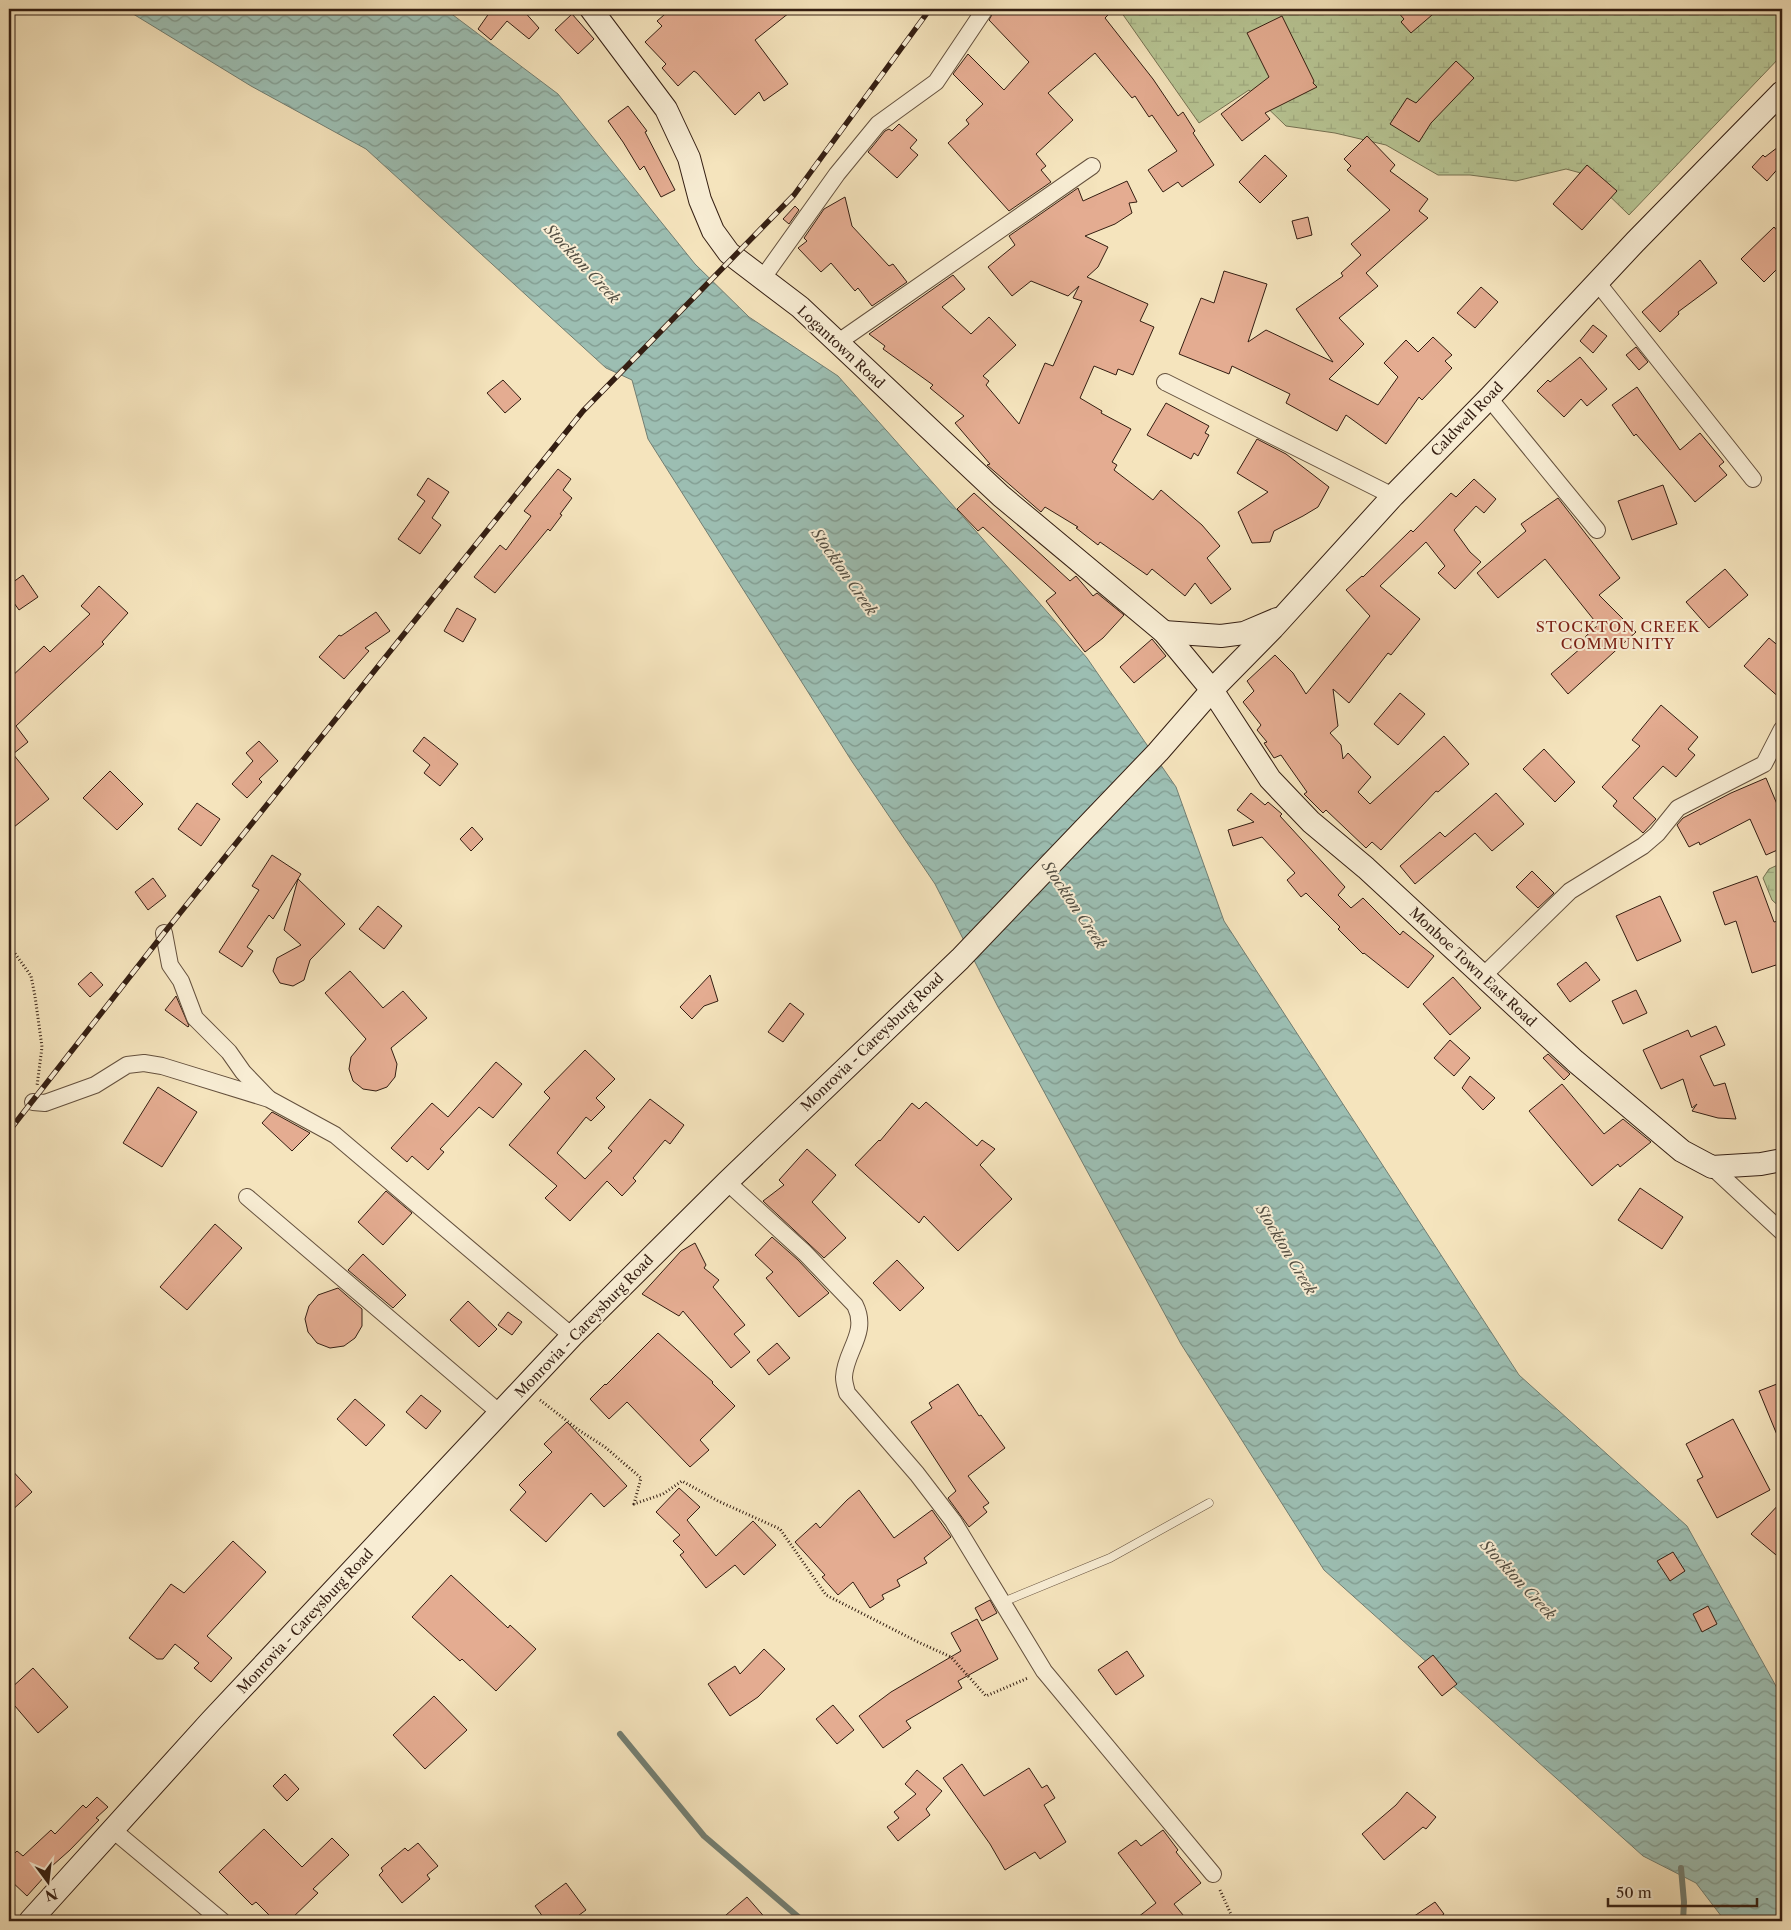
<svg xmlns="http://www.w3.org/2000/svg" width="1791" height="1930" viewBox="0 0 1791 1930" font-family="'Libre Caslon Text',serif">
  <defs>
    <pattern id="wetland-marsh" width="20" height="14" patternUnits="userSpaceOnUse" patternTransform="scale(1.25)"><rect width="20" height="14" fill="#b7c594"/><path d="M1 5h8M5 5V1M11 12h8M15 12V8" fill="none" stroke="#9ea97f"/></pattern>
    <pattern id="water-waves" width="16" height="10" patternUnits="userSpaceOnUse" patternTransform="scale(1.25)"><rect width="16" height="10" fill="#9cbeb2"/><path d="M0 5q4-4 8 0t8 0" fill="none" stroke="#809a8f"/></pattern>
  </defs>
  <rect width="100%" height="100%" fill="#f5e4bd"/>
  <filter id="stains"><feTurbulence type="fractalNoise" baseFrequency=".004" numOctaves="4"/><feColorMatrix values="0 0 0 0 .2 0 0 0 0 .09 0 0 0 0 .02 0 0 0 .5 -.17"/></filter>
  <radialGradient id="worn" r=".72"><stop offset=".6" stop-color="#630" stop-opacity="0"/><stop offset="1" stop-color="#630" stop-opacity=".3"/></radialGradient>
  <!-- wetland -->
  <g fill="url(#wetland-marsh)" stroke="#767253">
    <polygon points="1119,9 1782,9 1782,55 1629,215 1588,175 1566,169 1516,181 1470,175 1438,175 1386,145 1335,133 1286,126 1249,90 1199,123"/>
    <polygon points="1782,863 1782,909 1772,900 1763,878 1769,869"/>
  </g>
  <!-- water -->
  <polygon fill="url(#water-waves)" stroke="#727e72" points="125,9 445,9 558,94 695,264 749,317 838,376 1029,591 1087,658 1176,787 1224,921 1519,1375 1687,1526 1782,1697 1782,1921 1725,1921 1696,1883 1643,1856 1324,1570 1181,1344 998,1007 935,884 851,760 648,439 632,380 606,368 366,149 251,86"/>
  <g fill="none" stroke-linecap="round" stroke-linejoin="round">
    <!-- stream -->
    <g stroke="#727e72" stroke-width="6">
      <polyline points="620,1734 704,1836 803,1921"/>
      <polyline points="1681,1868 1684,1902 1683,1921"/>
    </g>
  </g>
  <!-- building -->
  <g fill="#e4ac91" stroke="#341e12">
    <polygon points="492,9 522,9 539,28 529,39 507,21 491,40 478,29"/>
    <polygon points="671,9 794,9 755,40 788,84 764,101 759,92 735,115 697,73 694,71 678,86 662,68 666,64 645,42 662,26 657,21"/>
    <polygon points="995,9 1114,9 1105,18 1153,79 1178,116 1183,112 1195,131 1193,133 1214,165 1182,187 1178,182 1163,192 1148,170 1177,151 1152,115 1149,117 1135,96 1132,98 1095,53 1048,93 1073,120 1036,154 1046,166 1041,170 1051,182 1009,211 948,143 969,124 966,120 983,104 953,74 968,54 1004,90 1029,62 989,20"/>
    <polygon points="1395,9 1439,9 1411,33 1401,22 1404,19"/>
    <polygon points="572,14 594,39 578,54 555,30"/>
    <polygon points="1282,16 1314,81 1313,83 1317,87 1265,113 1270,119 1242,141 1221,114 1269,77 1247,33"/>
    <polygon points="1456,61 1474,78 1431,123 1419,142 1390,124 1407,98 1416,103"/>
    <polygon points="628,106 647,131 645,132 675,190 661,197 644,166 640,170 623,142 608,121"/>
    <polygon points="899,124 917,140 910,148 918,155 897,178 868,152 885,131 889,129 892,131"/>
    <polygon points="1367,136 1395,165 1390,171 1428,199 1419,211 1428,218 1366,273 1378,286 1339,318 1364,344 1329,379 1378,405 1398,377 1384,363 1406,340 1418,352 1433,337 1452,355 1445,361 1452,368 1422,400 1419,397 1386,444 1346,415 1337,431 1286,403 1290,394 1232,366 1229,374 1179,354 1201,298 1214,303 1224,271 1267,284 1248,342 1266,330 1333,362 1296,309 1343,276 1341,273 1361,255 1351,244 1390,210 1347,170 1351,166 1344,159"/>
    <polygon points="1782,144 1782,164 1767,181 1752,167 1763,155 1765,157"/>
    <polygon points="1265,155 1287,176 1260,203 1239,182"/>
    <polygon points="1587,165 1617,191 1582,230 1553,204"/>
    <polygon points="1127,181 1137,202 1129,203 1132,213 1115,224 1085,236 1108,247 1098,267 1087,277 1148,304 1140,321 1154,327 1133,375 1118,369 1116,375 1094,366 1080,398 1102,411 1101,413 1131,429 1112,462 1117,465 1114,470 1153,500 1161,490 1202,525 1220,546 1207,558 1231,589 1211,604 1195,583 1185,596 1152,569 1147,575 1100,542 1098,545 1076,528 1078,527 1045,507 1041,512 987,465 990,464 955,423 964,416 930,388 933,385 883,349 885,346 869,334 953,275 965,289 942,307 971,334 989,317 1016,345 983,376 989,381 986,385 1019,424 1045,363 1053,366 1082,301 1073,298 1079,286 1068,296 1031,281 1012,296 988,267 1015,245 1009,236 1078,188 1083,201"/>
    <polygon points="845,197 852,226 889,266 893,264 907,282 872,306 858,288 855,291 831,263 821,272 798,248 807,241 804,238 824,209"/>
    <polygon points="795,206 799,210 789,224 783,219"/>
    <polygon points="1308,217 1312,235 1297,239 1292,221"/>
    <polygon points="1774,227 1782,236 1782,264 1764,282 1741,259"/>
    <polygon points="1700,260 1717,283 1678,312 1679,314 1660,332 1642,312"/>
    <polygon points="1481,287 1498,302 1475,328 1457,313"/>
    <polygon points="1593,325 1607,336 1593,353 1580,341"/>
    <polygon points="1636,347 1648,362 1639,370 1626,355"/>
    <polygon points="1580,357 1607,389 1587,406 1581,399 1564,417 1537,391 1548,380 1550,382"/>
    <polygon points="503,380 521,399 505,413 487,393"/>
    <polygon points="1637,387 1680,450 1700,433 1724,462 1719,466 1727,475 1695,502 1636,434 1634,436 1612,405"/>
    <polygon points="1166,403 1209,426 1205,433 1209,435 1198,456 1194,453 1191,459 1147,435"/>
    <polygon points="1257,439 1286,454 1329,487 1318,507 1303,516 1274,531 1270,542 1252,543 1238,512 1268,492 1237,473"/>
    <polygon points="558,469 571,479 563,490 572,498 560,514 562,515 550,531 548,529 495,593 474,577 500,545 506,550 531,516 524,511"/>
    <polygon points="428,478 449,492 432,518 441,525 420,554 398,539 425,501 417,495"/>
    <polygon points="1474,479 1496,499 1484,513 1476,506 1454,530 1470,552 1481,562 1455,589 1438,573 1445,566 1426,542 1380,586 1420,619 1391,655 1388,653 1349,703 1333,689 1338,726 1330,733 1341,745 1343,759 1348,753 1371,777 1358,792 1370,804 1444,736 1469,764 1438,792 1436,791 1381,850 1372,842 1366,848 1326,810 1323,813 1304,794 1307,792 1281,755 1274,758 1264,743 1267,742 1257,730 1261,725 1243,702 1254,691 1247,681 1275,655 1293,673 1306,694 1370,616 1346,590 1362,576 1363,577 1411,530 1413,532 1451,493 1456,497"/>
    <polygon points="1663,485 1677,524 1632,540 1618,501"/>
    <polygon points="974,493 1070,581 1076,576 1093,596 1097,593 1124,615 1103,638 1085,652 1046,601 1056,593 983,527 978,531 957,509"/>
    <polygon points="1558,498 1620,578 1599,595 1636,632 1568,694 1551,674 1589,641 1585,637 1598,625 1545,559 1498,598 1477,573 1526,531 1521,524"/>
    <polygon points="1725,569 1748,595 1709,628 1686,602"/>
    <polygon points="23,575 38,597 19,610 9,596 9,585"/>
    <polygon points="99,586 128,613 102,642 104,644 16,726 28,742 13,754 49,799 9,831 9,679 44,646 50,652 90,614 81,606"/>
    <polygon points="457,608 476,619 463,642 444,631"/>
    <polygon points="376,612 390,631 365,648 369,651 344,679 319,657 339,635 341,636"/>
    <polygon points="1769,638 1782,649 1782,700 1744,666"/>
    <polygon points="1152,639 1166,656 1134,683 1120,667"/>
    <polygon points="1400,693 1425,714 1398,745 1374,724"/>
    <polygon points="1661,705 1698,737 1688,749 1695,755 1676,777 1663,766 1633,798 1656,819 1643,833 1613,806 1617,801 1602,787 1640,746 1632,740"/>
    <polygon points="424,737 458,764 440,786 424,773 430,765 413,751"/>
    <polygon points="259,741 278,761 259,779 262,782 247,798 232,784 253,761 246,753"/>
    <polygon points="1544,749 1575,782 1555,802 1523,769"/>
    <polygon points="110,771 143,804 117,830 83,798"/>
    <polygon points="1766,778 1782,816 1782,848 1766,855 1750,819 1700,845 1699,842 1689,847 1677,825 1683,818 1731,793"/>
    <polygon points="1251,793 1265,805 1268,802 1282,814 1280,816 1345,887 1338,895 1351,908 1363,898 1400,935 1403,931 1434,956 1408,988 1364,953 1363,954 1338,929 1340,927 1306,893 1301,897 1287,880 1295,873 1262,837 1233,846 1228,830 1254,822 1237,810"/>
    <polygon points="1496,793 1524,824 1492,851 1475,833 1415,884 1400,866 1440,832 1445,837"/>
    <polygon points="197,803 220,819 201,846 178,829"/>
    <polygon points="472,827 483,839 471,851 460,839"/>
    <polygon points="272,855 301,874 273,919 269,915 247,947 253,951 242,967 219,952 259,890 252,886"/>
    <polygon points="1532,871 1554,893 1538,908 1516,887"/>
    <polygon points="1757,876 1774,922 1782,920 1782,963 1752,973 1736,921 1725,925 1713,892"/>
    <polygon points="153,878 166,896 148,910 135,892"/>
    <polygon points="298,879 345,924 310,960 304,980 293,986 280,983 273,971 277,958 301,945 284,930"/>
    <polygon points="1660,896 1681,941 1637,961 1616,916"/>
    <polygon points="378,906 402,926 384,949 359,929"/>
    <polygon points="1586,962 1600,980 1570,1002 1557,984"/>
    <polygon points="350,971 383,1008 403,991 427,1018 391,1048 397,1064 395,1077 387,1087 376,1091 363,1089 353,1081 349,1069 351,1057 366,1039 325,993"/>
    <polygon points="91,972 103,985 90,997 78,984"/>
    <polygon points="710,975 718,1001 704,1006 692,1019 680,1007"/>
    <polygon points="1453,977 1481,1008 1450,1035 1423,1004"/>
    <polygon points="1636,990 1647,1013 1623,1024 1612,1001"/>
    <polygon points="176,996 189,1026 188,1027 165,1010"/>
    <polygon points="790,1003 804,1014 783,1042 768,1032"/>
    <polygon points="1716,1026 1725,1045 1700,1056 1714,1086 1725,1083 1736,1119 1718,1118 1692,1111 1697,1104 1692,1108 1683,1079 1661,1089 1643,1050 1688,1030 1691,1037"/>
    <polygon points="1450,1040 1470,1058 1454,1076 1434,1058"/>
    <polygon points="585,1050 615,1079 596,1098 605,1107 591,1121 586,1117 557,1153 585,1179 612,1151 608,1148 650,1099 684,1125 670,1144 665,1140 633,1178 636,1181 622,1196 607,1181 570,1221 545,1198 557,1186 509,1145 550,1098 544,1092"/>
    <polygon points="1548,1054 1570,1074 1564,1080 1543,1058"/>
    <polygon points="496,1062 522,1084 493,1118 479,1107 440,1149 444,1152 428,1170 412,1156 407,1162 391,1148 432,1103 448,1117"/>
    <polygon points="1470,1076 1495,1098 1483,1110 1462,1088"/>
    <polygon points="1562,1084 1604,1134 1623,1119 1651,1142 1620,1167 1618,1164 1592,1186 1529,1111"/>
    <polygon points="158,1087 197,1112 162,1167 123,1143"/>
    <polygon points="926,1102 977,1146 982,1140 995,1149 980,1165 1012,1199 958,1251 924,1216 919,1223 855,1165 879,1140 880,1141 912,1103 919,1109"/>
    <polygon points="272,1112 310,1133 292,1151 262,1123"/>
    <polygon points="807,1149 836,1175 812,1202 846,1238 824,1258 763,1201 784,1185 779,1180"/>
    <polygon points="1640,1188 1683,1217 1662,1249 1618,1220"/>
    <polygon points="386,1191 412,1213 383,1245 358,1222"/>
    <polygon points="215,1224 242,1248 187,1310 160,1287"/>
    <polygon points="772,1237 798,1260 829,1293 799,1317 766,1278 773,1272 755,1255"/>
    <polygon points="695,1243 706,1265 704,1268 719,1280 713,1287 745,1325 734,1334 750,1352 731,1368 683,1311 679,1316 642,1294 681,1251"/>
    <polygon points="363,1254 406,1295 393,1308 348,1270"/>
    <polygon points="897,1260 924,1288 900,1311 873,1283"/>
    <polygon points="338,1288 362,1309 362,1326 355,1338 344,1346 330,1348 317,1343 308,1332 305,1319 309,1306 318,1295"/>
    <polygon points="468,1301 497,1329 479,1347 450,1320"/>
    <polygon points="508,1312 522,1322 512,1335 498,1325"/>
    <polygon points="658,1333 713,1382 712,1383 735,1406 700,1440 709,1450 690,1467 627,1402 609,1419 590,1399 605,1384 606,1385"/>
    <polygon points="777,1343 790,1358 769,1375 757,1360"/>
    <polygon points="1782,1382 1782,1447 1759,1391"/>
    <polygon points="958,1384 979,1416 981,1415 1005,1448 968,1476 989,1503 983,1507 987,1512 969,1527 948,1498 956,1491 911,1422 932,1408 929,1403"/>
    <polygon points="421,1395 441,1411 426,1429 406,1412"/>
    <polygon points="355,1399 385,1425 366,1446 337,1419"/>
    <polygon points="1733,1419 1770,1490 1717,1518 1697,1480 1703,1477 1686,1444"/>
    <polygon points="567,1422 627,1486 604,1507 591,1493 546,1542 510,1510 526,1492 519,1485 552,1452 544,1444"/>
    <polygon points="9,1467 32,1492 9,1513"/>
    <polygon points="679,1488 700,1507 687,1520 716,1556 753,1521 776,1545 744,1575 735,1565 706,1588 680,1555 684,1552 673,1541 680,1535 656,1512"/>
    <polygon points="859,1490 894,1538 932,1510 951,1537 924,1558 927,1563 897,1580 900,1586 882,1595 884,1599 870,1608 853,1582 838,1595 822,1577 825,1575 795,1542 816,1523 820,1528 847,1500"/>
    <polygon points="1782,1501 1782,1560 1751,1534"/>
    <polygon points="233,1541 266,1572 207,1636 232,1658 211,1682 194,1668 199,1663 175,1644 163,1659 157,1659 129,1638 171,1584 184,1593"/>
    <polygon points="1673,1552 1685,1571 1670,1581 1657,1561"/>
    <polygon points="451,1575 508,1628 510,1625 536,1649 496,1691 462,1659 460,1661 412,1617"/>
    <polygon points="990,1600 997,1613 982,1621 975,1608"/>
    <polygon points="1708,1606 1717,1624 1702,1632 1693,1614"/>
    <polygon points="977,1619 998,1659 958,1681 962,1688 906,1721 911,1728 883,1748 859,1716 891,1692 961,1651 951,1633"/>
    <polygon points="764,1649 785,1669 758,1697 730,1716 708,1684 735,1666 740,1674"/>
    <polygon points="1127,1651 1144,1676 1116,1695 1098,1670"/>
    <polygon points="1433,1655 1457,1684 1442,1696 1418,1667"/>
    <polygon points="33,1668 68,1707 38,1733 9,1699 9,1690"/>
    <polygon points="434,1696 467,1730 425,1769 393,1735"/>
    <polygon points="833,1705 854,1730 837,1744 816,1719"/>
    <polygon points="962,1764 984,1796 1029,1768 1042,1788 1047,1785 1055,1798 1044,1805 1066,1842 1040,1859 1035,1852 1005,1870 990,1844 943,1778"/>
    <polygon points="917,1770 942,1791 926,1809 930,1815 898,1841 887,1827 899,1818 894,1812 916,1794 905,1784"/>
    <polygon points="285,1774 299,1789 287,1801 273,1786"/>
    <polygon points="1407,1792 1436,1817 1426,1829 1423,1827 1384,1860 1362,1834 1396,1805"/>
    <polygon points="97,1797 108,1807 96,1818 99,1820 70,1850 43,1874 45,1876 27,1896 9,1879 9,1859 17,1851 23,1856 51,1830 55,1834 83,1805 86,1808"/>
    <polygon points="264,1829 302,1867 332,1838 349,1855 313,1889 318,1893 289,1921 275,1921 256,1902 252,1905 219,1872"/>
    <polygon points="1163,1830 1178,1850 1176,1852 1201,1883 1174,1904 1188,1921 1133,1921 1156,1903 1118,1853 1136,1840 1141,1846"/>
    <polygon points="418,1843 438,1866 427,1875 430,1879 402,1903 379,1875 383,1871 381,1868 405,1848 408,1851"/>
    <polygon points="566,1883 586,1910 571,1921 546,1921 535,1906"/>
    <polygon points="747,1897 768,1921 719,1921"/>
    <polygon points="1435,1902 1444,1914 1434,1921 1407,1921"/>
  </g>
  <g fill="none" stroke-linecap="round" stroke-linejoin="round">
    <defs>
      <polyline id="lane" points="1003,1602 1110,1558 1209,1503"/>
      <g id="street">
        <polyline points="762,279 837,174 878,124 936,82 985,9"/>
        <polyline points="1597,282 1753,479"/>
        <polyline points="837,343 1092,166"/>
        <polyline points="1165,382 1393,496"/>
        <polyline points="1489,398 1597,530"/>
        <polyline points="164,933 170,965 181,981 195,1018 229,1052 243,1072 268,1098"/>
        <polyline points="1482,977 1570,891 1643,846 1657,834 1678,808 1764,764 1782,729"/>
        <polyline points="33,1102 45,1103 95,1085 127,1065 144,1063 162,1066 269,1099 335,1135 572,1336"/>
        <polyline points="1712,1167 1782,1232"/>
        <path d="M727,1182L805,1253L855,1305C869,1333 845,1351 844,1377C844,1383 846,1388 847,1393L917,1474L953,1521L1044,1671L1213,1874"/>
        <polyline points="247,1197 500,1413"/>
        <polyline points="113,1830 222,1921"/>
      </g>
      <g id="secondary">
        <polyline points="591,9 666,109 689,158 700,200 713,231 729,253 800,307 1001,496 1164,632 1212,690 1270,779 1311,822 1366,868 1575,1061 1682,1151 1712,1167 1761,1164 1782,1160"/>
        <polyline points="1164,632 1221,636 1244,633 1277,619"/>
        <polyline points="30,1921 211,1721 572,1336 727,1182 960,959 1158,752 1212,690 1273,628 1393,496 1489,398 1635,242 1782,92"/>
      </g>
    </defs>
    <!-- lane casing -->
    <use href="#lane" stroke="#64503d" stroke-width="9"/>
    <!-- street casing -->
    <use href="#street" stroke="#64503d" stroke-width="18"/>
    <!-- secondary casing -->
    <use href="#secondary" stroke="#341e12" stroke-width="24"/>
    <!-- path -->
    <g stroke="#341e12" stroke-width="3" stroke-dasharray="1 2.5" stroke-linecap="butt">
      <polyline points="9,945 31,976 35,996 42,1047 37,1086"/>
      <polyline points="540,1400 580,1431 605,1447 641,1478 634,1504 663,1494 682,1481 718,1501 780,1529 826,1595 918,1642 951,1657 986,1696 1028,1678"/>
      <polyline points="1220,1890 1234,1921"/>
    </g>
    <!-- lane -->
    <use href="#lane" stroke="#f8edd4" stroke-width="8"/>
    <!-- street -->
    <use href="#street" stroke="#f8edd4" stroke-width="16"/>
    <!-- secondary -->
    <use href="#secondary" stroke="#f8edd4" stroke-width="22"/>
    <defs>
      <polyline id="rail" points="9,1131 164,933 583,411 794,195 930,9"/>
    </defs>
    <!-- rail casing -->
    <use href="#rail" stroke="#341e12" stroke-width="5.5"/>
    <!-- rail -->
    <use href="#rail" stroke="#f8edd4" stroke-width="4" stroke-dasharray="11" stroke-linecap="butt"/>
  </g>
  <g text-anchor="middle" stroke-width="4" stroke-linejoin="round" paint-order="stroke">
    <!-- street labels -->
    <g font-size="14" fill="#341e12" stroke="#f8edd4">
      <text transform="translate(841 347) rotate(43)" y="5">Logantown Road</text>
      <text transform="translate(1467 419) rotate(-46)" y="5">Caldwell Road</text>
      <text transform="translate(1473 967) rotate(43)" y="5">Monboe Town East Road</text>
      <text transform="translate(872 1042) rotate(-44)" y="5">Monrovia - Careysburg Road</text>
      <text transform="translate(584 1326) rotate(-46)" y="5">Monrovia - Careysburg Road</text>
      <text transform="translate(305 1621) rotate(-47)" y="5">Monrovia - Careysburg Road</text>
    </g>
    <!-- water labels -->
    <g font-size="15" font-style="italic" fill="#534e42" stroke="#f8edd4">
      <text transform="translate(582 264) rotate(47)" y="5">Stockton Creek</text>
      <text transform="translate(844 572) rotate(55)" y="5">Stockton Creek</text>
      <text transform="translate(1074 905) rotate(56)" y="5">Stockton Creek</text>
      <text transform="translate(1286 1250) rotate(59)" y="5">Stockton Creek</text>
      <text transform="translate(1518 1580) rotate(47)" y="5">Stockton Creek</text>
    </g>
    <!-- neighbourhood labels -->
    <g font-size="15" letter-spacing="1" fill="#7a1f14" stroke="#f8edd4">
      <text x="1618" y="632">STOCKTON CREEK<tspan x="1618" dy="17">COMMUNITY</tspan></text>
    </g>
  </g>
  <!-- margin -->
  <rect width="1791" height="1930" fill="none" stroke="#f5e4bd" stroke-width="30"/>
  <rect x="10" y="10" width="1771" height="1910" fill="none" stroke="#341e12" stroke-width="2.5"/>
  <rect x="15" y="15" width="1761" height="1900" fill="none" stroke="#341e12"/>
  <!-- north arrow -->
  <g transform="translate(48 1882) rotate(165)" stroke="#f8edd4" stroke-width="4" paint-order="stroke">
  <path d="M0-4L9 19L0 12L-9 19Z" fill="#341e12"/>
  <text y="-8" font-size="14" font-weight="bold" text-anchor="middle" fill="#341e12">N</text>
  </g>
  <!-- scale -->
  <path d="M1608 1898v8h149v-8" fill="none" stroke="#341e12" stroke-width="2.5"/>
  <text x="1616" y="1898" font-size="15" fill="#341e12" stroke="#f8edd4" stroke-width="4" paint-order="stroke">50 m</text>
  <rect width="100%" height="100%" filter="url(#stains)"/>
  <rect width="100%" height="100%" fill="url(#worn)"/>
</svg>
